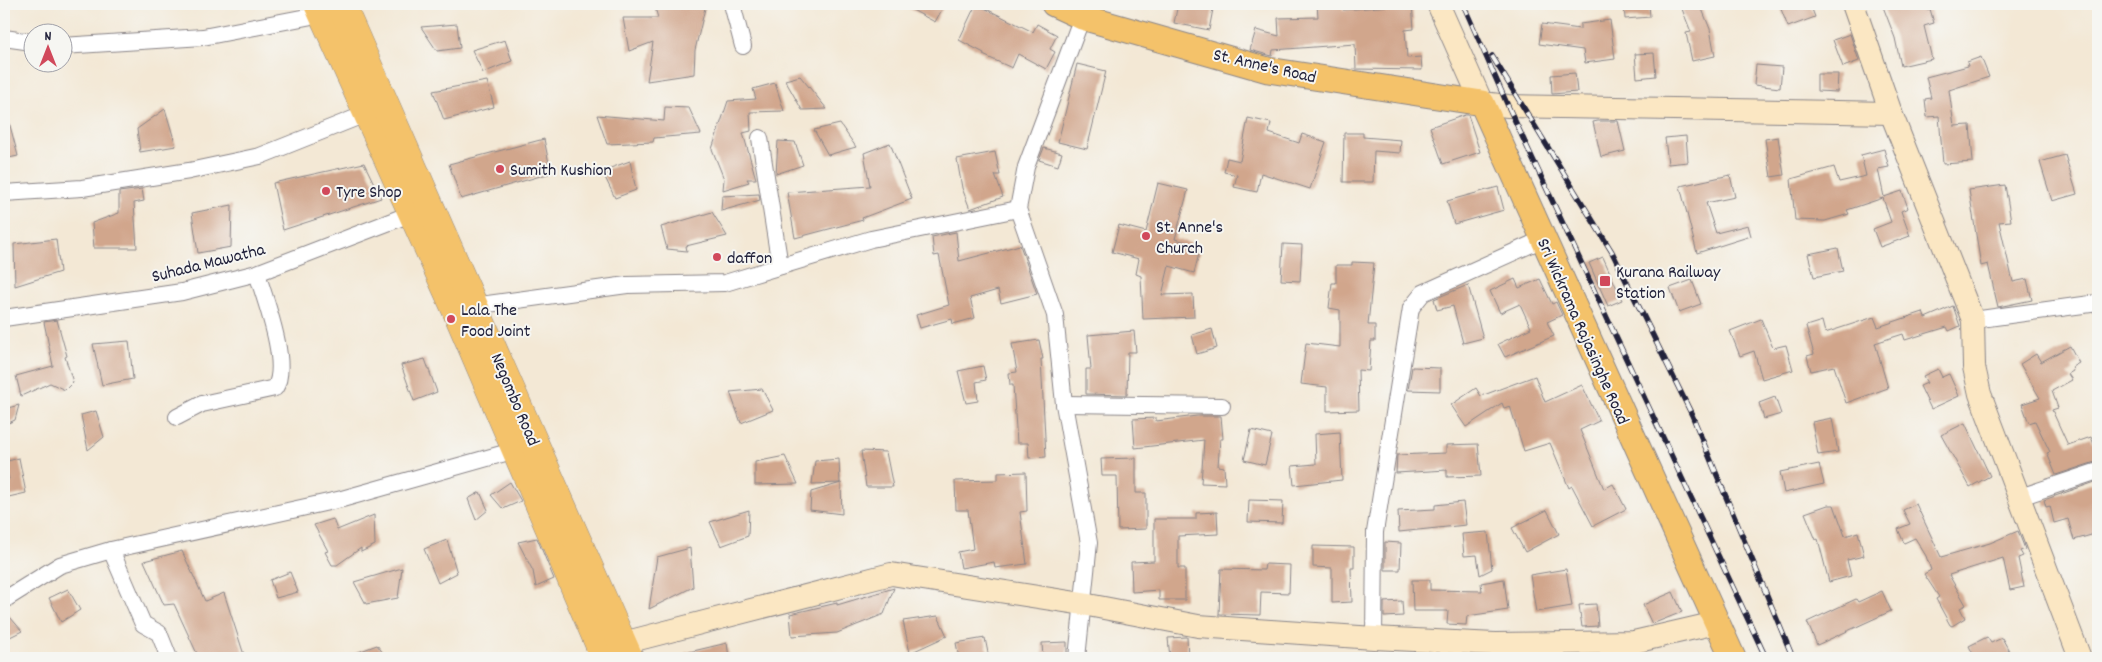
<svg xmlns="http://www.w3.org/2000/svg" width="2102" height="662" viewBox="0 0 2102 662" font-family="Dekko,sans-serif">
  <rect width="100%" height="100%" fill="#f6f6f2"/>
  <filter id="ink" filterUnits="userSpaceOnUse"><feTurbulence type="fractalNoise" baseFrequency=".02" numOctaves="2"/><feDisplacementMap in="SourceGraphic" scale="10" xChannelSelector="R" yChannelSelector="G"/><feConvolveMatrix kernelMatrix="1 2 1 2 8 2 1 2 1" color-interpolation-filters="sRGB"/></filter>
  <filter id="wash" filterUnits="userSpaceOnUse"><feTurbulence type="fractalNoise" baseFrequency=".0096" numOctaves="4" result="noise"/><feDisplacementMap in="SourceGraphic" scale="20" xChannelSelector="R" yChannelSelector="G"/><feGaussianBlur stdDeviation="1.12" result="paint"/><feColorMatrix in="noise" values="0 0 0 0 0 0 0 0 0 0 0 0 0 0 0 0 0 1.4 0 .05"/><feComposite in="paint" operator="in"/></filter>
  <g filter="url(#wash)">
    <rect width="100%" height="100%" fill="#f3e8d5"/>
    <g id="blocks">
      <!-- building -->
      <g fill="#d1a68c">
        <polygon points="654,4 706,4 695,50 694,74 647,81 653,42 629,51 623,18 658,18"/>
        <polygon points="901,4 945,4 935,22"/>
        <polygon points="976,4 1033,32 1037,24 1057,35 1050,49 1055,52 1046,69 1018,54 1012,68 983,55 984,53 959,40"/>
        <polygon points="1178,4 1214,4 1209,30 1174,23"/>
        <polygon points="1317,4 1343,4 1343,10 1412,4 1414,29 1405,30 1407,58 1421,57 1422,70 1356,69 1355,44 1273,50 1272,56 1250,50 1256,30 1279,36 1278,18 1318,17"/>
        <polygon points="1624,4 1649,4 1650,17 1625,19"/>
        <polygon points="1680,4 1700,4 1710,29 1715,56 1692,61 1686,33 1691,32"/>
        <polygon points="1779,4 1810,4 1815,17 1788,27"/>
        <polygon points="1882,4 1924,4 1926,10 1930,9 1934,23 1924,26 1932,59 1901,66 1895,38"/>
        <polygon points="1610,20 1615,59 1585,63 1583,50 1539,44 1542,24 1580,29 1580,24"/>
        <polygon points="457,24 460,48 437,51 421,27"/>
        <polygon points="1850,34 1859,61 1843,67 1833,40"/>
        <polygon points="505,40 512,61 483,73 472,50"/>
        <polygon points="1654,53 1656,76 1637,78 1635,54"/>
        <polygon points="1981,57 1989,77 1949,90 1954,126 1970,125 1973,162 1943,164 1939,116 1927,117 1925,99 1931,98 1926,77 1968,66 1967,62"/>
        <polygon points="1077,64 1106,71 1087,149 1058,142"/>
        <polygon points="1756,65 1782,67 1780,88 1754,85"/>
        <polygon points="1575,73 1577,92 1552,94 1551,75"/>
        <polygon points="1817,74 1838,74 1837,92 1817,91"/>
        <polygon points="800,76 827,109 802,110 785,80"/>
        <polygon points="487,81 494,107 444,120 433,91"/>
        <polygon points="775,83 784,111 750,112 751,131 743,133 756,179 747,179 749,182 723,190 724,179 712,149 728,101 756,99 753,89"/>
        <polygon points="665,107 689,108 701,134 654,138 653,142 607,144 597,115 664,121"/>
        <polygon points="165,109 176,146 140,152 137,129"/>
        <polygon points="1465,115 1468,115 1480,152 1443,164 1430,127"/>
        <polygon points="4,118 8,118 18,156 4,159"/>
        <polygon points="1248,118 1271,123 1269,133 1299,143 1302,134 1326,142 1310,189 1261,173 1257,192 1234,187 1237,175 1224,172 1227,158 1240,161"/>
        <polygon points="1598,121 1618,121 1625,151 1601,157 1593,122"/>
        <polygon points="840,124 856,147 828,155 814,130"/>
        <polygon points="1344,133 1363,133 1363,137 1401,140 1400,153 1374,151 1373,182 1343,182"/>
        <polygon points="1686,136 1688,162 1668,164 1665,138"/>
        <polygon points="1778,137 1784,175 1771,177 1765,139"/>
        <polygon points="544,139 551,173 461,199 449,164"/>
        <polygon points="778,141 795,142 803,165 776,174"/>
        <polygon points="890,143 912,199 862,218 863,220 795,238 787,192 870,186 864,153"/>
        <polygon points="1044,148 1062,153 1058,166 1039,160"/>
        <polygon points="1884,149 1889,167 1878,169 1884,197 1902,191 1908,208 1901,211 1910,236 1880,247 1873,229 1891,222 1883,198 1847,210 1849,214 1825,221 1795,220 1791,179 1834,167 1839,182 1866,176 1861,155"/>
        <polygon points="995,152 1000,175 995,175 1003,197 970,209 962,188 957,159"/>
        <polygon points="2065,155 2077,194 2052,201 2040,162"/>
        <polygon points="630,161 636,190 615,198 602,171"/>
        <polygon points="364,163 381,198 283,230 273,183"/>
        <polygon points="1730,175 1735,197 1706,203 1716,233 1748,225 1751,236 1697,253 1680,186"/>
        <polygon points="1158,183 1188,190 1175,239 1201,246 1194,273 1169,266 1162,295 1193,294 1194,317 1143,319 1141,276 1136,274 1139,259 1112,252 1119,225 1146,232"/>
        <polygon points="2005,185 2011,221 1999,222 2013,282 2027,279 2032,300 1998,307 1988,264 1981,266 1969,190"/>
        <polygon points="1498,187 1504,210 1454,224 1447,201"/>
        <polygon points="142,189 144,201 134,203 137,248 94,248 92,223 119,213 119,192"/>
        <polygon points="759,194 760,200 721,211 722,196"/>
        <polygon points="232,205 231,247 198,253 192,213"/>
        <polygon points="712,212 727,236 686,246 687,251 667,249 661,227"/>
        <polygon points="956,232 959,261 1020,245 1037,294 1001,303 998,290 970,298 975,318 953,324 952,319 920,328 916,315 949,305 939,255 934,256 932,237"/>
        <polygon points="56,239 60,272 15,286 14,244"/>
        <polygon points="1283,244 1302,245 1300,281 1281,280"/>
        <polygon points="1838,248 1843,271 1814,277 1808,254"/>
        <polygon points="1603,257 1622,300 1608,306 1589,263"/>
        <polygon points="1352,262 1374,263 1368,325 1375,325 1375,341 1371,341 1369,371 1358,370 1359,410 1327,411 1327,387 1301,384 1306,343 1340,347 1340,310 1329,308 1332,283 1336,283 1336,265 1352,265"/>
        <polygon points="1515,279 1519,288 1540,279 1552,304 1556,302 1562,315 1547,322 1554,336 1505,357 1498,344 1531,328 1520,304 1500,313 1490,291"/>
        <polygon points="1692,280 1701,304 1679,312 1670,288"/>
        <polygon points="1468,285 1483,338 1463,343 1453,306 1437,310 1434,299"/>
        <polygon points="1953,306 1960,326 1949,331 1947,327 1905,340 1903,334 1875,343 1888,388 1846,403 1834,366 1811,371 1807,356 1814,354 1806,326 1822,321 1825,333 1874,317 1878,327 1923,312 1925,318"/>
        <polygon points="1761,319 1773,348 1786,345 1793,370 1762,379 1754,351 1740,356 1730,331"/>
        <polygon points="57,320 67,356 65,357 73,382 65,390 50,383 21,396 16,376 53,366 44,322"/>
        <polygon points="1212,329 1217,348 1197,354 1192,335"/>
        <polygon points="1134,331 1136,352 1128,352 1127,395 1086,394 1086,369 1091,369 1088,335"/>
        <polygon points="1039,340 1043,359 1041,359 1046,457 1029,458 1028,443 1017,443 1013,385 1010,385 1009,373 1017,372 1012,344"/>
        <polygon points="129,341 133,379 102,385 93,344"/>
        <polygon points="2070,346 2079,363 2072,367 2073,371 2068,374 2072,380 2052,391 2058,408 2052,410 2068,445 2091,437 2098,454 2098,461 2056,475 2047,453 2050,452 2035,421 2029,423 2022,404 2040,398 2020,364 2036,354 2041,362"/>
        <polygon points="425,359 437,392 414,401 401,365"/>
        <polygon points="983,366 986,380 976,382 978,401 966,403 958,371"/>
        <polygon points="1412,367 1440,368 1440,391 1408,390"/>
        <polygon points="1938,369 1942,377 1949,374 1959,396 1931,409 1920,386 1927,383 1923,376"/>
        <polygon points="1535,376 1545,402 1582,385 1599,421 1580,430 1604,489 1613,484 1626,509 1593,526 1572,486 1569,488 1550,443 1524,451 1510,406 1504,408 1502,403 1466,427 1451,405 1476,388 1481,396"/>
        <polygon points="762,389 773,410 741,423 730,392"/>
        <polygon points="1775,397 1781,414 1764,419 1759,403"/>
        <polygon points="19,405 15,420 4,425 4,409"/>
        <polygon points="96,411 104,437 88,450 81,415"/>
        <polygon points="1197,416 1221,416 1223,439 1220,439 1218,466 1224,467 1225,484 1201,483 1204,440 1135,448 1133,419 1156,418 1156,421"/>
        <polygon points="1832,418 1838,452 1818,455 1812,422"/>
        <polygon points="1965,423 1990,476 1970,487 1941,435"/>
        <polygon points="1251,430 1272,435 1265,465 1244,460"/>
        <polygon points="1340,432 1342,480 1294,485 1292,466 1316,464 1315,434"/>
        <polygon points="1478,444 1481,476 1447,477 1447,470 1396,473 1397,455 1446,453 1446,445"/>
        <polygon points="861,451 886,452 893,487 866,487"/>
        <polygon points="785,456 798,484 755,485 755,462"/>
        <polygon points="19,458 26,493 4,498 4,480 9,479 4,462"/>
        <polygon points="1136,458 1136,493 1146,493 1146,529 1118,530 1117,476 1102,476 1101,459"/>
        <polygon points="839,459 840,483 812,484 815,461"/>
        <polygon points="1819,464 1824,484 1784,493 1780,472"/>
        <polygon points="1026,472 1027,511 1020,512 1027,564 995,568 994,562 961,568 958,552 973,549 968,510 956,510 955,481 998,480 998,473"/>
        <polygon points="2098,481 2098,506 2095,507 2098,519 2098,533 2074,540 2068,519 2054,523 2050,506 2046,507 2044,500"/>
        <polygon points="510,482 521,501 503,509 491,495"/>
        <polygon points="841,483 842,514 810,510 811,492"/>
        <polygon points="480,492 488,510 476,520 468,499"/>
        <polygon points="1249,500 1283,501 1282,523 1248,522"/>
        <polygon points="1463,502 1466,525 1399,532 1398,511 1435,509 1435,505"/>
        <polygon points="1916,504 1941,557 1990,543 2018,531 2025,549 2020,551 2023,556 2018,558 2024,587 2010,590 2003,558 1949,575 1966,605 1960,608 1965,618 1952,626 1950,625 1936,599 1939,597 1924,574 1931,570 1926,556 1915,538 1904,543 1898,529 1910,524 1903,510"/>
        <polygon points="1828,505 1834,505 1845,536 1858,532 1864,556 1847,560 1851,576 1829,582 1818,539 1816,540 1805,513"/>
        <polygon points="749,510 748,536 721,546 710,522"/>
        <polygon points="1547,510 1559,534 1525,552 1512,528"/>
        <polygon points="1217,512 1218,534 1178,536 1178,568 1185,568 1185,600 1159,600 1159,590 1132,592 1131,562 1154,561 1154,519 1196,519 1196,513"/>
        <polygon points="374,515 375,545 361,552 361,548 337,565 332,565 325,552 328,551 314,525 333,519 337,530"/>
        <polygon points="1488,532 1492,569 1480,575 1477,555 1464,556 1462,534"/>
        <polygon points="537,538 554,579 536,587 533,571 518,542"/>
        <polygon points="447,540 457,573 438,583 424,549"/>
        <polygon points="1385,542 1401,543 1400,570 1385,570"/>
        <polygon points="1313,546 1354,547 1354,568 1351,568 1352,602 1332,603 1332,568 1313,567"/>
        <polygon points="690,548 693,587 649,609 657,557"/>
        <polygon points="182,551 205,601 224,593 245,658 199,658 174,604 164,605 144,561"/>
        <polygon points="1265,564 1290,565 1289,593 1261,592 1260,615 1219,614 1221,569 1264,570"/>
        <polygon points="402,568 398,598 366,604 354,582"/>
        <polygon points="1566,569 1572,606 1536,612 1530,575"/>
        <polygon points="290,572 298,592 276,598 270,580"/>
        <polygon points="1504,579 1508,610 1467,616 1466,625 1447,624 1448,611 1413,611 1412,580 1430,580 1430,590 1482,591 1481,583"/>
        <polygon points="894,588 884,614 837,633 792,636 790,614 837,603 837,605"/>
        <polygon points="68,589 80,610 61,622 49,598"/>
        <polygon points="1882,591 1891,611 1817,645 1807,622 1856,599 1858,602"/>
        <polygon points="1673,592 1682,612 1652,624 1643,605"/>
        <polygon points="1402,601 1403,616 1384,617 1384,602"/>
        <polygon points="1596,604 1598,626 1582,627 1579,605"/>
        <polygon points="4,610 22,631 4,640"/>
        <polygon points="938,616 947,636 910,653 903,621"/>
        <polygon points="1187,637 1188,658 1170,658 1168,638"/>
        <polygon points="1987,637 1991,643 2002,638 2013,658 1975,658 1969,646"/>
        <polygon points="985,638 989,658 959,658 956,643"/>
        <polygon points="1067,642 1067,658 1043,658 1042,643"/>
        <polygon points="727,643 729,658 686,658 685,653"/>
        <polygon points="377,645 387,658 345,658 345,657"/>
      </g>
    </g>
  </g>
  <g filter="url(#ink)">
    <use href="#blocks" fill-opacity="0" stroke="#8a8588" stroke-width="1"/>
    <g fill="none" stroke-linecap="round" stroke-linejoin="round">
      <defs>
        <g id="street">
          <polyline points="732,4 743,46"/>
          <polyline points="4,38 32,42"/>
          <polyline points="62,46 203,37 322,14"/>
          <polyline points="760,138 780,266"/>
          <polyline points="4,193 82,188 189,171 260,156 368,113"/>
          <polyline points="466,307 627,285 725,283 871,239 1018,209"/>
          <polyline points="4,318 182,292 257,273 413,213"/>
          <polyline points="1973,320 2098,303"/>
          <polyline points="1064,404 1222,406"/>
          <path d="M177,417L202,404L275,388C290,364 265,300 257,273"/>
          <polyline points="2020,497 2098,471"/>
          <polyline points="111,550 143,624 159,633 169,658"/>
          <polyline points="4,600 60,565 111,550 342,499 516,450"/>
          <polyline points="1374,638 1375,532 1411,308 1423,293 1543,239"/>
          <polyline points="1077,658 1089,543 1064,404 1055,315 1018,209 1026,167 1082,17"/>
        </g>
        <g id="secondary">
          <polyline points="1438,4 1482,103 1508,106 1891,113"/>
          <polyline points="1853,4 1891,113 1973,320 1974,367 1980,394 2080,658"/>
          <polyline points="607,649 623,643 891,574 1083,604 1198,626 1374,638 1495,644 1634,642 1716,623"/>
        </g>
        <polyline id="primary" points="1054,4 1082,17 1268,70 1482,103 1733,658"/>
        <g id="highway">
          <polyline points="318,4 456,310 605,658"/>
          <polyline points="341,4 629,658"/>
        </g>
      </defs>
      <!-- street casing -->
      <use href="#street" stroke="#8a8588" stroke-width="18"/>
      <!-- secondary casing -->
      <use href="#secondary" stroke="#8a8588" stroke-width="24"/>
      <!-- primary casing -->
      <use href="#primary" stroke="#8a8588" stroke-width="27"/>
      <!-- highway casing -->
      <use href="#highway" stroke="#8a8588" stroke-width="29"/>
      <!-- street -->
      <use href="#street" stroke="#fff" stroke-width="16"/>
      <!-- secondary -->
      <use href="#secondary" stroke="#fbe7c3" stroke-width="22"/>
      <!-- primary -->
      <use href="#primary" stroke="#f4c26a" stroke-width="25"/>
      <!-- highway -->
      <use href="#highway" stroke="#f4c26a" stroke-width="28"/>
      <defs>
        <g id="rail">
          <polyline points="1463,4 1508,106 1766,658"/>
          <polyline points="1492,56 1612,252 1692,415 1793,658"/>
        </g>
      </defs>
      <!-- rail casing -->
      <use href="#rail" stroke="#22223b" stroke-width="5.5"/>
      <!-- rail -->
      <use href="#rail" stroke="#f6f6f2" stroke-width="4" stroke-dasharray="11" stroke-linecap="butt"/>
    </g>
  </g>
  <!-- markers -->
  <g fill="#d1495b" stroke="#f6f6f2" stroke-width="2">
    <circle cx="500" cy="169" r="5"/>
    <circle cx="326" cy="191" r="5"/>
    <circle cx="1146" cy="236" r="5"/>
    <circle cx="717" cy="257" r="5"/>
    <rect x="1599" y="275" width="12" height="12" rx="2.5"/>
    <circle cx="451" cy="319" r="5"/>
  </g>
  <g text-anchor="middle" stroke-width="4" stroke-linejoin="round" paint-order="stroke">
    <!-- street labels -->
    <g font-size="18" fill="#22223b" stroke="#f6f6f2">
      <text transform="translate(1265 65) rotate(13)" y="6">St. Anne's Road</text>
      <text transform="translate(208 262) rotate(-14)" y="6">Suhada Mawatha</text>
      <text transform="translate(1584 331) rotate(66)" y="6">Sri Wickrama Rajasinghe Road</text>
      <text transform="translate(516 399) rotate(67)" y="6">Negombo Road</text>
    </g>
    <!-- poi labels -->
    <g font-size="18" fill="#22223b" stroke="#f6f6f2" text-anchor="start">
      <text x="510" y="175">Sumith Kushion</text>
      <text x="336" y="197">Tyre Shop</text>
      <text x="1156" y="232">St. Anne's<tspan x="1156" dy="21">Church</tspan></text>
      <text x="727" y="263">daffon</text>
      <text x="1616" y="277">Kurana Railway<tspan x="1616" dy="21">Station</tspan></text>
      <text x="461" y="315">Lala The<tspan x="461" dy="21">Food Joint</tspan></text>
    </g>
  </g>
  <!-- margin -->
  <rect width="2102" height="662" fill="none" stroke="#f6f6f2" stroke-width="20"/>
  <!-- north arrow -->
  <g transform="translate(48 48)"><circle r="24" fill="#f6f6f2" stroke="#a1a1a9"/>
  <path d="M0-4L9 19L0 12L-9 19Z" fill="#d1495b"/>
  <text y="-8" font-size="14" font-weight="bold" text-anchor="middle" fill="#22223b">N</text>
  </g>
</svg>
